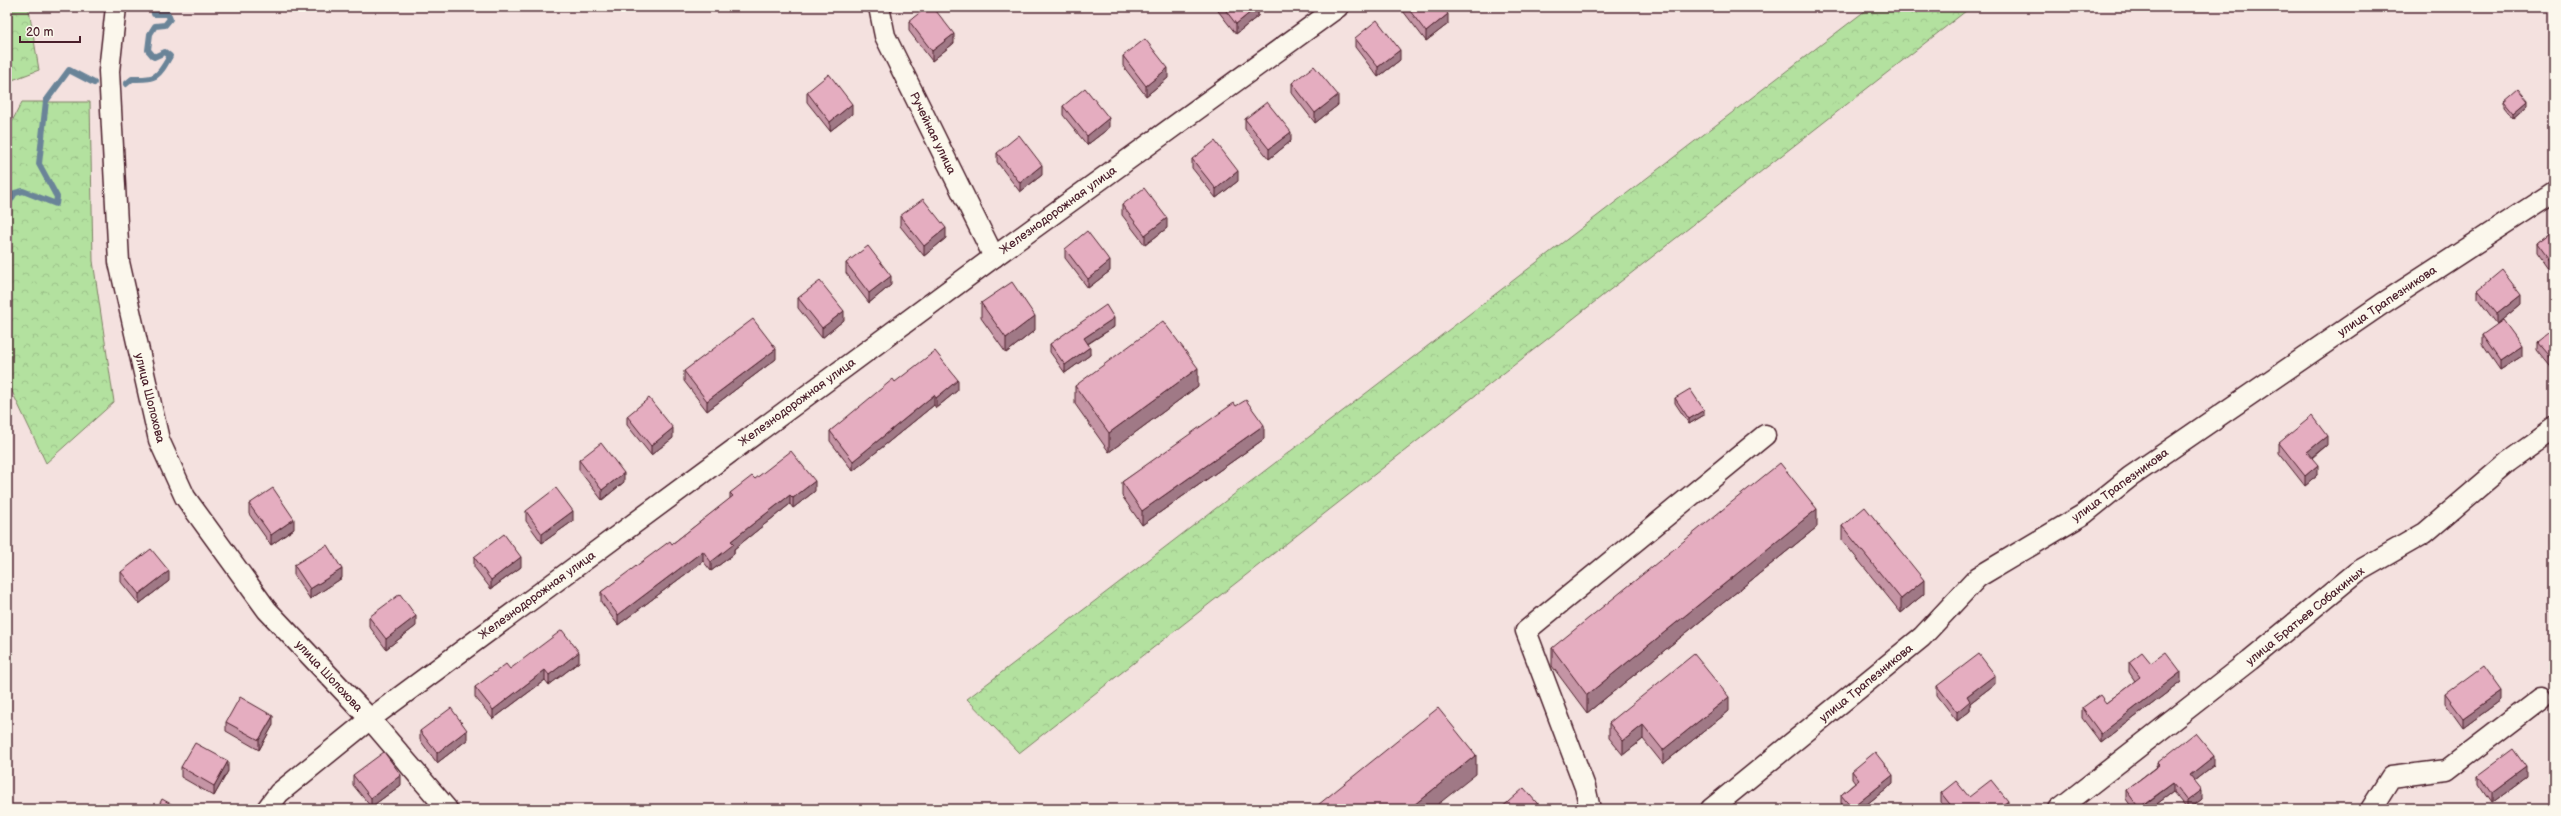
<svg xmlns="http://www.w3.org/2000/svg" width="2561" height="816" viewBox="0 0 2561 816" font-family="'Balsamiq Sans',sans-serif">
  <defs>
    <pattern id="forest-crowns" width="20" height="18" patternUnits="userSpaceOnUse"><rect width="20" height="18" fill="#b3e19f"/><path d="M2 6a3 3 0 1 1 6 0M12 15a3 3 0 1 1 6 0" fill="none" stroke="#9bc189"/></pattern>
  </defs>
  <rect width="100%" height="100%" fill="#f4e1df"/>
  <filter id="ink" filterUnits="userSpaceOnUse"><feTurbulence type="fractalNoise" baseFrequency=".025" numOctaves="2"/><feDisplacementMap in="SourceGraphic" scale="8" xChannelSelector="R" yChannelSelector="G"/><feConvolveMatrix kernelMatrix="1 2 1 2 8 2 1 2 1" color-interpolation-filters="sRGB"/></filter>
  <g filter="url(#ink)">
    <!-- forest -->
    <g fill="url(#forest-crowns)" stroke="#7e8065">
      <polygon points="7,7 26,7 29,10 39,70 7,82"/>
      <polygon points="1870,7 1971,7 1019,753 967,699"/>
      <polygon points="22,102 90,102 93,261 114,402 46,463 7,381 7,131"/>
    </g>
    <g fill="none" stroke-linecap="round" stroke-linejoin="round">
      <!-- stream -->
      <g stroke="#6a8498" stroke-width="6">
        <path d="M126,84L132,79C157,80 158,77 170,56L165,52L154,57L148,50L150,34L155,26L165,25L170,19L168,14H154L153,7"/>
        <polyline points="7,206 15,193 23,191 56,204 57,197 39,164 46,101 69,70 94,83"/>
      </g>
      <defs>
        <g id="minor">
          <polyline points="116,7 109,71 119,262 159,440 185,497 267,610 370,719 447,809"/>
          <polyline points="879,7 885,36 994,257"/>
          <polyline points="267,809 279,793 370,719 994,257 1338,7"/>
          <polyline points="1590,809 1585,787 1526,631 1765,435"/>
          <polyline points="1711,809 1922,637 1978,577 2084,514 2130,477 2382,304 2554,192"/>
          <polyline points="2059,809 2250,660 2357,572 2425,533 2508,462 2554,429"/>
          <polyline points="2371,809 2391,777 2447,770 2541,698"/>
        </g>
      </defs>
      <!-- minor casing -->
      <use href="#minor" stroke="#4a1f2b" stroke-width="23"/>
      <!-- minor -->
      <use href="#minor" stroke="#fbf7ec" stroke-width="20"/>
    </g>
    <!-- wall -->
    <g fill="#c595a5" stroke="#4a1f2b">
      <polygon points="1215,7 1258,7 1258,16 1236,34"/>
      <polygon points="1403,7 1442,7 1448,24 1426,41 1403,11"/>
      <polygon points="909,21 954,43 932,61 909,31"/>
      <polygon points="1355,38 1400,60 1378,77 1355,47"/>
      <polygon points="1123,56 1168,78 1146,96 1123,66"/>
      <polygon points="1292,83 1338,105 1315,123 1292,93"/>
      <polygon points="807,92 852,114 830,131 807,102"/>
      <polygon points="2504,101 2528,106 2514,118 2504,106"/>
      <polygon points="1063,106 1109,128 1087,145 1063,115"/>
      <polygon points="1245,119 1291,141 1269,159 1245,129"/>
      <polygon points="997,153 1042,175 1020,192 997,162"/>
      <polygon points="1192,159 1238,181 1216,198 1192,168"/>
      <polygon points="1122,205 1167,228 1145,245 1122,215"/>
      <polygon points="900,216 946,238 924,256 900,226"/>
      <polygon points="2554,230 2554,276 2537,252 2537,243"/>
      <polygon points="1065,249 1110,271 1088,288 1065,258"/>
      <polygon points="846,263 891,285 869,303 846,273"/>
      <polygon points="2478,290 2521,304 2497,324 2478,299"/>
      <polygon points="798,298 844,320 822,338 798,308"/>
      <polygon points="981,303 1035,330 1006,353 981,318"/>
      <polygon points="1114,327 1088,344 1090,355 1065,373 1050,352 1050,344"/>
      <polygon points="2554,333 2554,371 2537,350 2537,342"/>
      <polygon points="2482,335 2522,356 2500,370 2482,344"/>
      <polygon points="776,359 707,411 684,381 684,371"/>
      <polygon points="895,382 958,390 936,408 934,405 853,471 830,441 830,431"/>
      <polygon points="1075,386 1198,386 1109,452 1075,404"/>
      <polygon points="1675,398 1704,415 1689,424 1675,403"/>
      <polygon points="1236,406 1264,439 1142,525 1122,496 1122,482"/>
      <polygon points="627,416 673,438 651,455 627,425"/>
      <polygon points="2279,443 2327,445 2312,458 2318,475 2305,486 2279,453"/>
      <polygon points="579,460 624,482 602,500 579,470"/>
      <polygon points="755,479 815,491 793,508 790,504 734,549 734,554 711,571 703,561 618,625 601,602 601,592 672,544 730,499 730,493"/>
      <polygon points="249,504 294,529 271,545 249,514"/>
      <polygon points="526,511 573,521 542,543 526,521"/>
      <polygon points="1842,526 1924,594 1901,613 1842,540"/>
      <polygon points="1817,527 1587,713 1552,666 1552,648"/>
      <polygon points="474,557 521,567 491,589 474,567"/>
      <polygon points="294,565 342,578 310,599 294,575"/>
      <polygon points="121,572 169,581 139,604 121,582"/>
      <polygon points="369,617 416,626 386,649 369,626"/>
      <polygon points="579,662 549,685 545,680 493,719 475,697 475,687"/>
      <polygon points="2129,662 2151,663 2181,682 2101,743 2082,718 2082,708 2106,703 2135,681 2129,672"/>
      <polygon points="1995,684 1970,703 1970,711 1957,721 1937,695 1937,686"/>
      <polygon points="2445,694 2501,700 2463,728 2445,703"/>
      <polygon points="1729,711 1663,764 1643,739 1623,755 1609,738 1609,723"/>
      <polygon points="226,722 273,725 259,750 226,731"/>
      <polygon points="420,731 467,740 437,763 420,740"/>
      <polygon points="2157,763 2214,765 2194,781 2202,799 2189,809 2187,809 2173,792 2150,809 2133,809 2126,799 2126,790 2157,766"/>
      <polygon points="181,767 228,771 214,796 181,777"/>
      <polygon points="1852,771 1893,783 1861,809 1846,809 1841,803 1841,795 1855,783 1852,779"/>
      <polygon points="353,775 401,785 371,807 353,785"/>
      <polygon points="2478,775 2526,777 2491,803 2478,784"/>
      <polygon points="1941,793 1969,797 2008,809 1946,809 1941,802"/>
    </g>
    <!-- shaded-wall -->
    <g fill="#a07986" stroke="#4a1f2b">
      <polygon points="1257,7 1258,7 1258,16 1236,34 1236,24"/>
      <polygon points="1448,14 1448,24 1426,41 1426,32"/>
      <polygon points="954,34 954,43 932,61 932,51"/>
      <polygon points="1400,50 1400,60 1378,77 1378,67"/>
      <polygon points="1168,68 1168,78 1146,96 1146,86"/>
      <polygon points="1338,95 1338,105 1315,123 1315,113"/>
      <polygon points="2528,101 2528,106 2514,118 2514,113"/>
      <polygon points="852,104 852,114 830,131 830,122"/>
      <polygon points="1109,118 1109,128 1087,145 1087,136"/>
      <polygon points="1291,132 1291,141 1269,159 1269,149"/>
      <polygon points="1042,165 1042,175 1020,192 1020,183"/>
      <polygon points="1238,171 1238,181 1216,198 1216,189"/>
      <polygon points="1167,218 1167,228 1145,245 1145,235"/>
      <polygon points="946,228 946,238 924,256 924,246"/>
      <polygon points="1110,261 1110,271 1088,288 1088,279"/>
      <polygon points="891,276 891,285 869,303 869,293"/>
      <polygon points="2521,295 2521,304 2497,324 2497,314"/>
      <polygon points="844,311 844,320 822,338 822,328"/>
      <polygon points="1035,316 1035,330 1006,353 1006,338"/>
      <polygon points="1114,318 1114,327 1084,346 1084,338"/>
      <polygon points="2522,346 2522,356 2500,370 2500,361"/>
      <polygon points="1090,347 1090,355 1065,373 1065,365"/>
      <polygon points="776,349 776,359 707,411 707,401"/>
      <polygon points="1198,368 1198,386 1109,452 1109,433"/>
      <polygon points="958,380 958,390 936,408 936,398"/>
      <polygon points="934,395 934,405 853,471 853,461"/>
      <polygon points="1704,410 1704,415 1689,424 1689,419"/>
      <polygon points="1264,425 1264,439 1142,525 1142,511"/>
      <polygon points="673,428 673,438 651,455 651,446"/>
      <polygon points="2327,436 2327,445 2307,461 2307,452"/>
      <polygon points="2318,465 2318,475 2305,486 2305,476"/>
      <polygon points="624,473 624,482 602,500 602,490"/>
      <polygon points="815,481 815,491 793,508 793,498"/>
      <polygon points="790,495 790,504 734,549 734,554 711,571 711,562 731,541"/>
      <polygon points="1817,509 1817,527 1587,713 1587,695"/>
      <polygon points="573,511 573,521 542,543 542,534"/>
      <polygon points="294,519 294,529 271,545 271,535"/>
      <polygon points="703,551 703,561 618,625 618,615"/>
      <polygon points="521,557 521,567 491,589 491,580"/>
      <polygon points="342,569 342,578 310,599 310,589"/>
      <polygon points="169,571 169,581 139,604 139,594"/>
      <polygon points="1924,580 1924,594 1901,613 1901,599"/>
      <polygon points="416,616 416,626 386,649 386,639"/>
      <polygon points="579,652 579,662 549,685 549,675"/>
      <polygon points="545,670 545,680 493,719 493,710"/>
      <polygon points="2181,672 2181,682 2101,743 2101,734"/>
      <polygon points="1995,675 1995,684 1970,703 1970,711 1957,721 1957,712 1967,696"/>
      <polygon points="2501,691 2501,700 2463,728 2463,718"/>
      <polygon points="1729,697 1729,711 1663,764 1663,750"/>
      <polygon points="273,716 273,725 259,750 259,740"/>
      <polygon points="1643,725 1643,739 1623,755 1623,741"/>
      <polygon points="467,730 467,740 437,763 437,753"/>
      <polygon points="1476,755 1476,774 1432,809 1409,809"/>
      <polygon points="2214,756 2214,765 2190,784 2190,775"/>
      <polygon points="228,761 228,771 214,796 214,786"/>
      <polygon points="2526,767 2526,777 2491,803 2491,793"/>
      <polygon points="401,775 401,785 371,807 371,798"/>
      <polygon points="1893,775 1893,783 1861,809 1852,809 1852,808"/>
      <polygon points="2173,783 2173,792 2150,809 2139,809"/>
      <polygon points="2202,790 2202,799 2189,809 2187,809 2187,801"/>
      <polygon points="2008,801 2008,809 1998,809"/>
    </g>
    <!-- building -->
    <g fill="#e5adc0" stroke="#4a1f2b">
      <polygon points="927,7 933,7 954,34 932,51 909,21"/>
      <polygon points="1223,7 1257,7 1236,24"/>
      <polygon points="1407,7 1442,7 1448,14 1426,32"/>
      <polygon points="1377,20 1400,50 1378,67 1355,38"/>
      <polygon points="1145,39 1168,68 1146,86 1123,56"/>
      <polygon points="1314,66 1338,95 1315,113 1292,83"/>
      <polygon points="829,74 852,104 830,122 807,92"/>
      <polygon points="1085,88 1109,118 1087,136 1063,106"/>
      <polygon points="2518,89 2528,101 2514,113 2504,101"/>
      <polygon points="1267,102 1291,132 1269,149 1245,119"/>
      <polygon points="1019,135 1042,165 1020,183 997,153"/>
      <polygon points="1215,141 1238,171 1216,189 1192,159"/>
      <polygon points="1144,188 1167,218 1145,235 1122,205"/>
      <polygon points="923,199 946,228 924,246 900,216"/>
      <polygon points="2554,230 2554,266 2537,243"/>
      <polygon points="1087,231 1110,261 1088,279 1065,249"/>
      <polygon points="868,246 891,276 869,293 846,263"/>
      <polygon points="2502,270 2521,295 2497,314 2478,290"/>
      <polygon points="820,281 844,311 822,328 798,298"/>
      <polygon points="1012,282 1035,316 1006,338 981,303"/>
      <polygon points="1106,305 1114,318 1084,338 1090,347 1065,365 1050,344"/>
      <polygon points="753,319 776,349 707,401 684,371"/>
      <polygon points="2503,320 2522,346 2500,361 2482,335"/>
      <polygon points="1163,321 1198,368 1109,433 1075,386"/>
      <polygon points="2552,330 2554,333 2554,362 2537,342"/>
      <polygon points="935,351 958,380 936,398 934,395 853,461 830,431 893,379 895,382"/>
      <polygon points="1690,389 1704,410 1689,419 1675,398"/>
      <polygon points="649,398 673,428 651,446 627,416"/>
      <polygon points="1246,400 1264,425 1142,511 1122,482 1234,403 1236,406"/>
      <polygon points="2312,416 2327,436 2307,452 2318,465 2305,476 2279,443"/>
      <polygon points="601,443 624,473 602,490 579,460"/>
      <polygon points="791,451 815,481 793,498 790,495 731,541 734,544 711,562 703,551 618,615 601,592 670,541 672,544 733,496 730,493 752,476 755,479"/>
      <polygon points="1780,463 1817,509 1587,695 1552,648"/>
      <polygon points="273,488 294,519 271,535 249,504"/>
      <polygon points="556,488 573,511 542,534 526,511"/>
      <polygon points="1865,507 1924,580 1901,599 1842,526"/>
      <polygon points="504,534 521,557 491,580 474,557"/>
      <polygon points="327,545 342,569 310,589 294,565"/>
      <polygon points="151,549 169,571 139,594 121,572"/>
      <polygon points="400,594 416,616 386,639 369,617"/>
      <polygon points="562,630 579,652 549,675 545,670 493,710 475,687 506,664 510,669"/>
      <polygon points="2142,652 2151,663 2166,652 2181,672 2101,734 2082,708 2100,695 2106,703 2140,677 2129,662"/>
      <polygon points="1694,654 1729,697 1663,750 1643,725 1623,741 1609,723"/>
      <polygon points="1979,654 1995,675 1967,696 1970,701 1957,712 1937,686"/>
      <polygon points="2483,666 2501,691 2463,718 2445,694"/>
      <polygon points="240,697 273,716 259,740 226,722"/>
      <polygon points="451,708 467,730 437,753 420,731"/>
      <polygon points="1438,708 1476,755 1409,809 1313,809"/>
      <polygon points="2195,733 2214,756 2190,775 2202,790 2187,801 2173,783 2139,808 2126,790 2159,765 2157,763"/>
      <polygon points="195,743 228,761 214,786 181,767"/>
      <polygon points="2513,749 2526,767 2491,793 2478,775"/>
      <polygon points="384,752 401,775 371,798 353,775"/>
      <polygon points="1875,752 1893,775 1852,808 1841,795 1859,780 1852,771"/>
      <polygon points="1991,780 2008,801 1998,809 1952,809 1953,808 1941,793 1956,781 1969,797"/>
      <polygon points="1524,788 1542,809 1500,809"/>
      <polygon points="162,799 180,809 157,809"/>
    </g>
  </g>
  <g text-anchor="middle" stroke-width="4" stroke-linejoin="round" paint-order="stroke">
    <!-- street labels -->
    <g font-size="12" fill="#4a1f2b" stroke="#fbf7ec">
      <text transform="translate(933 133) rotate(64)" y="4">Ручейная улица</text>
      <text transform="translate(1058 210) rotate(-36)" y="4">Железнодорожная улица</text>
      <text transform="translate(2387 301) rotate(-34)" y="4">улица Трапезникова</text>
      <text transform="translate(150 398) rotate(76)" y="4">улица Шолохова</text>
      <text transform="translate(797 402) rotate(-36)" y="4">Железнодорожная улица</text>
      <text transform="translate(2120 485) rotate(-36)" y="4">улица Трапезникова</text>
      <text transform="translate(537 595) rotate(-36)" y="4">Железнодорожная улица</text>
      <text transform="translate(2305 616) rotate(-39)" y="4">улица Братьев Собакиных</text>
      <text transform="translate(329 676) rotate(47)" y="4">улица Шолохова</text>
      <text transform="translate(1866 683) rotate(-39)" y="4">улица Трапезникова</text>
    </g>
  </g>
  <!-- margin -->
  <rect width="2561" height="816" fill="none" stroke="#fbf7ec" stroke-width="24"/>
  <rect x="12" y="12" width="2537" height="792" fill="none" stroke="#4a1f2b" stroke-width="1.5" filter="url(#ink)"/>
  <!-- scale -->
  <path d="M20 36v6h60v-6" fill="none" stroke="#4a1f2b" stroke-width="2"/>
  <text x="26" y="36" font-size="12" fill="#4a1f2b" stroke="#fbf7ec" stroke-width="3" paint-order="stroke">20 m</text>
</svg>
